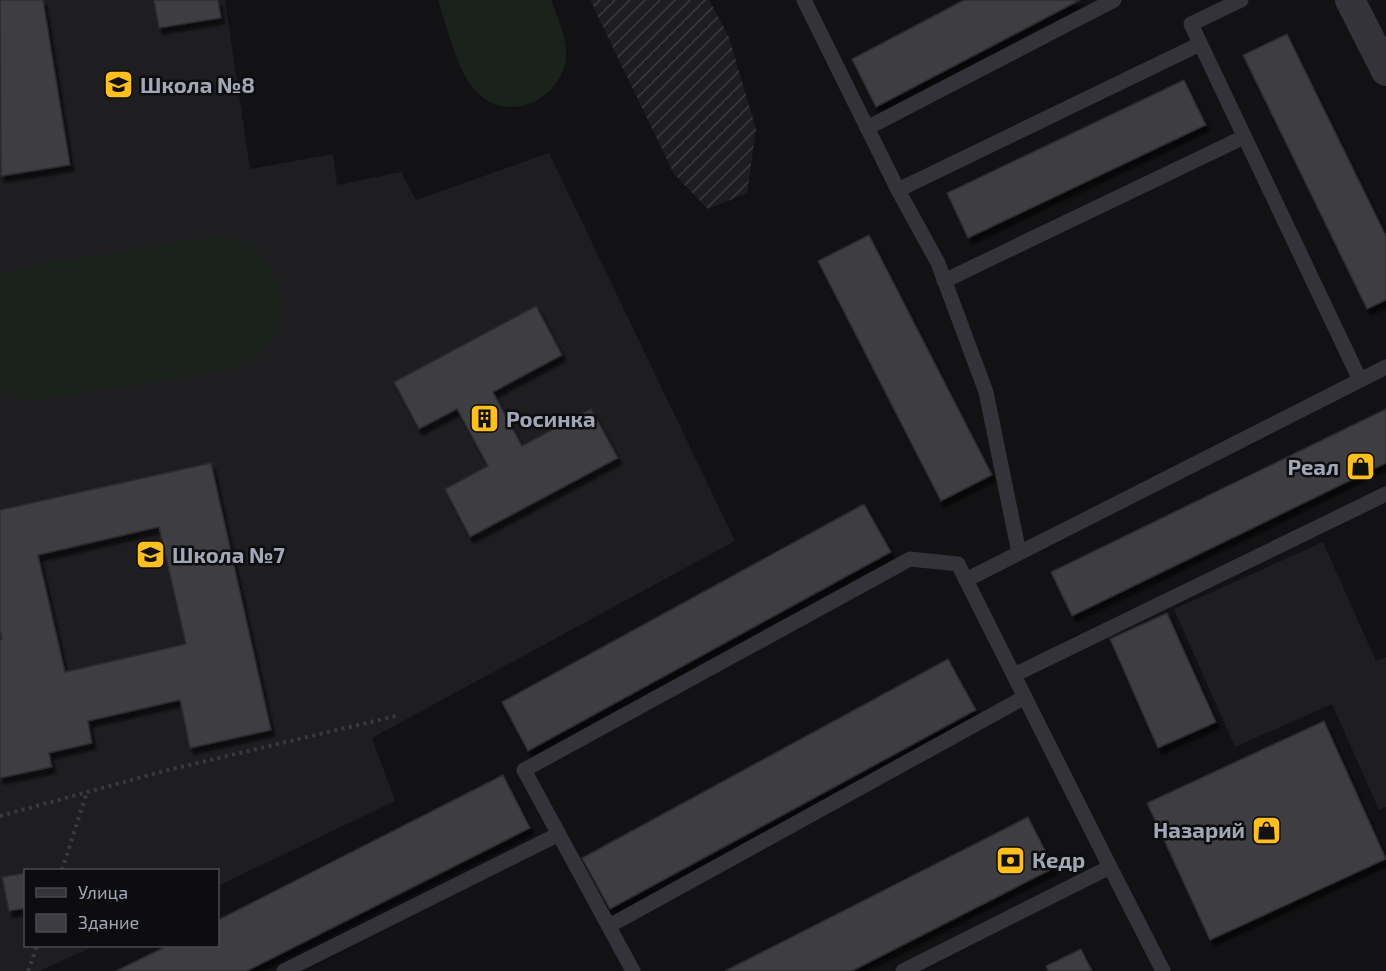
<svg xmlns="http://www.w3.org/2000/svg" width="1386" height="971" viewBox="0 0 1386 971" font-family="'Exo 2',sans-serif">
  <defs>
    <pattern id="industrial-furrows" width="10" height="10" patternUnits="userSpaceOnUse" patternTransform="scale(1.5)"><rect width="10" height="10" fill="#1e1e21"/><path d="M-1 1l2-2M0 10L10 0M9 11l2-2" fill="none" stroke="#3c3c3f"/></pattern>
    <filter id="shadow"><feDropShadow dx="3.5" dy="6" stdDeviation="1.5" flood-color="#0009"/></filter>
  </defs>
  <rect width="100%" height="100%" fill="#121214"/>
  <!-- built -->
  <g fill="#1e1e21">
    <polygon points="0,0 225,0 250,169 333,154 337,185 401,172 416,200 549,153 735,541 372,738 395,801 218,886 218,870 26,870 26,946 94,946 40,971 0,971"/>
    <polygon points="1323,542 1376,661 1386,657 1386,807 1379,810 1332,704 1235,747 1174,609"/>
  </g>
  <!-- industrial -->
  <polygon fill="url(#industrial-furrows)" points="590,0 709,0 729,37 756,129 747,193 708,209 674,174"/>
  <!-- garden -->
  <g fill="#1a221b">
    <path d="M438,0H551C557,17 568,39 566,57C562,101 504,126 474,89C456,67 447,27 438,0Z"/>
    <path d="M204,238C213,238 223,236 232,239C275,253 299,305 269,343C258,358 243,364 226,370L46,399H21L0,389V277L23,267Z"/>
  </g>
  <!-- building -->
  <g fill="#3c3c42" stroke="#2c2c30" stroke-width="1.5" fill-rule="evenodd" filter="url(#shadow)">
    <polygon points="0,0 43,0 70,165 1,176"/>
    <polygon points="154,0 218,0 221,18 159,28"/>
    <polygon points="964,0 1080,0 876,107 852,59"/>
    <polygon points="1287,34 1386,236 1386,300 1367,309 1243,55"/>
    <polygon points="1184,80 1206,125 968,238 947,193"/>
    <polygon points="869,235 992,475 941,501 818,261"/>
    <polygon points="536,306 562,355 493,392 522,446 591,409 618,458 470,537 445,489 488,466 457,409 419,429 394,382"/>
    <polygon points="1386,409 1386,463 1072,616 1051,572"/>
    <path d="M211,463L271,730L190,748L180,700L88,721L92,743L49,753L52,767L0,778V640L2,639L0,631V510ZM159,527L186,644L65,672L38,555Z"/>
    <polygon points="864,504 891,552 528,751 502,702"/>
    <polygon points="1167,613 1216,722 1158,748 1110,639"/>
    <polygon points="948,659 976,710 610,909 582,858"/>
    <polygon points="1324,721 1386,859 1210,940 1147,803"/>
    <polygon points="503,775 530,828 247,971 116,971 167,946 218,946 218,920"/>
    <polygon points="1028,817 1054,868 852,971 725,971"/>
    <polygon points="26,873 26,908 9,911 2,877"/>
    <polygon points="1081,949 1092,971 1048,971 1046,966"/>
  </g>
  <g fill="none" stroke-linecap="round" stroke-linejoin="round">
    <!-- path -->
    <g stroke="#393a40" stroke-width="4" stroke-dasharray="3 4.5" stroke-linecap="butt">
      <polyline points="0,816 164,771 396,716"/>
      <polyline points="62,870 87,792"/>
      <polyline points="28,971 37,946"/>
    </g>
    <!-- service -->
    <g stroke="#333339" stroke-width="15">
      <polyline points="804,0 898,190 938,263 986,392 1019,553"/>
      <polyline points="1241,0 1191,24 1360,380"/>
      <polyline points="867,128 1114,0"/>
      <polyline points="898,190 1200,44"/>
      <polyline points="944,281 1244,137"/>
      <polyline points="966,580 1386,367"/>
      <polyline points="1014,675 1386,494"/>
      <polyline points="609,926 1025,697"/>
      <polyline points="284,971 559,834"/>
      <polyline points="633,971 524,770 910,559 958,564 1110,867"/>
      <polyline points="903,971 1110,867 1163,971"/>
    </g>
    <!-- minor -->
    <polyline stroke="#333339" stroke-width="30" points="1350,0 1386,71"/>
  </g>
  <!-- icons -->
  <defs>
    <symbol id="school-square" viewBox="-11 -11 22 22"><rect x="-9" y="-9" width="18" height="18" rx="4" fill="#ffbf1f" stroke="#0d0d0f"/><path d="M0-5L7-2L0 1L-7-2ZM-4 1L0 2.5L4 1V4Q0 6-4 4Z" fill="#111"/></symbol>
    <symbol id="building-square" viewBox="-11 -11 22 22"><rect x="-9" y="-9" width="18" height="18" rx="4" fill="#ffbf1f" stroke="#0d0d0f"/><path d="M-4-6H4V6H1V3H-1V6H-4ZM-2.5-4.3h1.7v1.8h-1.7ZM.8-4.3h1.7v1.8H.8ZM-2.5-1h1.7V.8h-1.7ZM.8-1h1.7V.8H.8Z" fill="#111"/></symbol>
    <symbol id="shop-square" viewBox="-11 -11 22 22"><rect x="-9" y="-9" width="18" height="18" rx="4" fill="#ffbf1f" stroke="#0d0d0f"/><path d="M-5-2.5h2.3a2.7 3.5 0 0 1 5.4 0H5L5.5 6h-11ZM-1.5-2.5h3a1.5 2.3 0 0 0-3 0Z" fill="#111"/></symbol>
    <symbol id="bank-square" viewBox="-11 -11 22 22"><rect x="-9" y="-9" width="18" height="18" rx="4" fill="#ffbf1f" stroke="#0d0d0f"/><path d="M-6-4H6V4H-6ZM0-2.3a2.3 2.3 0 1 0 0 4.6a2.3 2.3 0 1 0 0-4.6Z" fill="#111"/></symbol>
  </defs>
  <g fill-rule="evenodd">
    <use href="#school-square" x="102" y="68" width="33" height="33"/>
    <use href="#building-square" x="468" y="402" width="33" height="33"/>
    <use href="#shop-square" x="1344" y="450" width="33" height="33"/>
    <use href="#school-square" x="134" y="538" width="33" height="33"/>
    <use href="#shop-square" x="1250" y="814" width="33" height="33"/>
    <use href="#bank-square" x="994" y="844" width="33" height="33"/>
  </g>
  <g text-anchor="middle" stroke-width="5" stroke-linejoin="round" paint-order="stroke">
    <!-- poi labels -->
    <g font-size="22" font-weight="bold" fill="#a2a7b6" stroke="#0d0d0f" text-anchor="start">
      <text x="140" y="93">Школа №8</text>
      <text x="506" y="427">Росинка</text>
      <text x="1339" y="475" text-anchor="end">Реал</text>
      <text x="172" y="563">Школа №7</text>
      <text x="1245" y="838" text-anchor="end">Назарий</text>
      <text x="1032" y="868">Кедр</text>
    </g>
  </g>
  <!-- legend -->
  <rect x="24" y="869" width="195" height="78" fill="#0d0d0f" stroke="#494b52" stroke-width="1.5"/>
  <rect x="36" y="888" width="30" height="9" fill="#333339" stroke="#494b52" stroke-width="1.5"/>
  <text x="78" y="899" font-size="18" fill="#a2a7b6">Улица</text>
  <rect x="36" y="914" width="30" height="18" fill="#3c3c42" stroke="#494b52" stroke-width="1.5"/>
  <text x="78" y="929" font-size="18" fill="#a2a7b6">Здание</text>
</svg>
